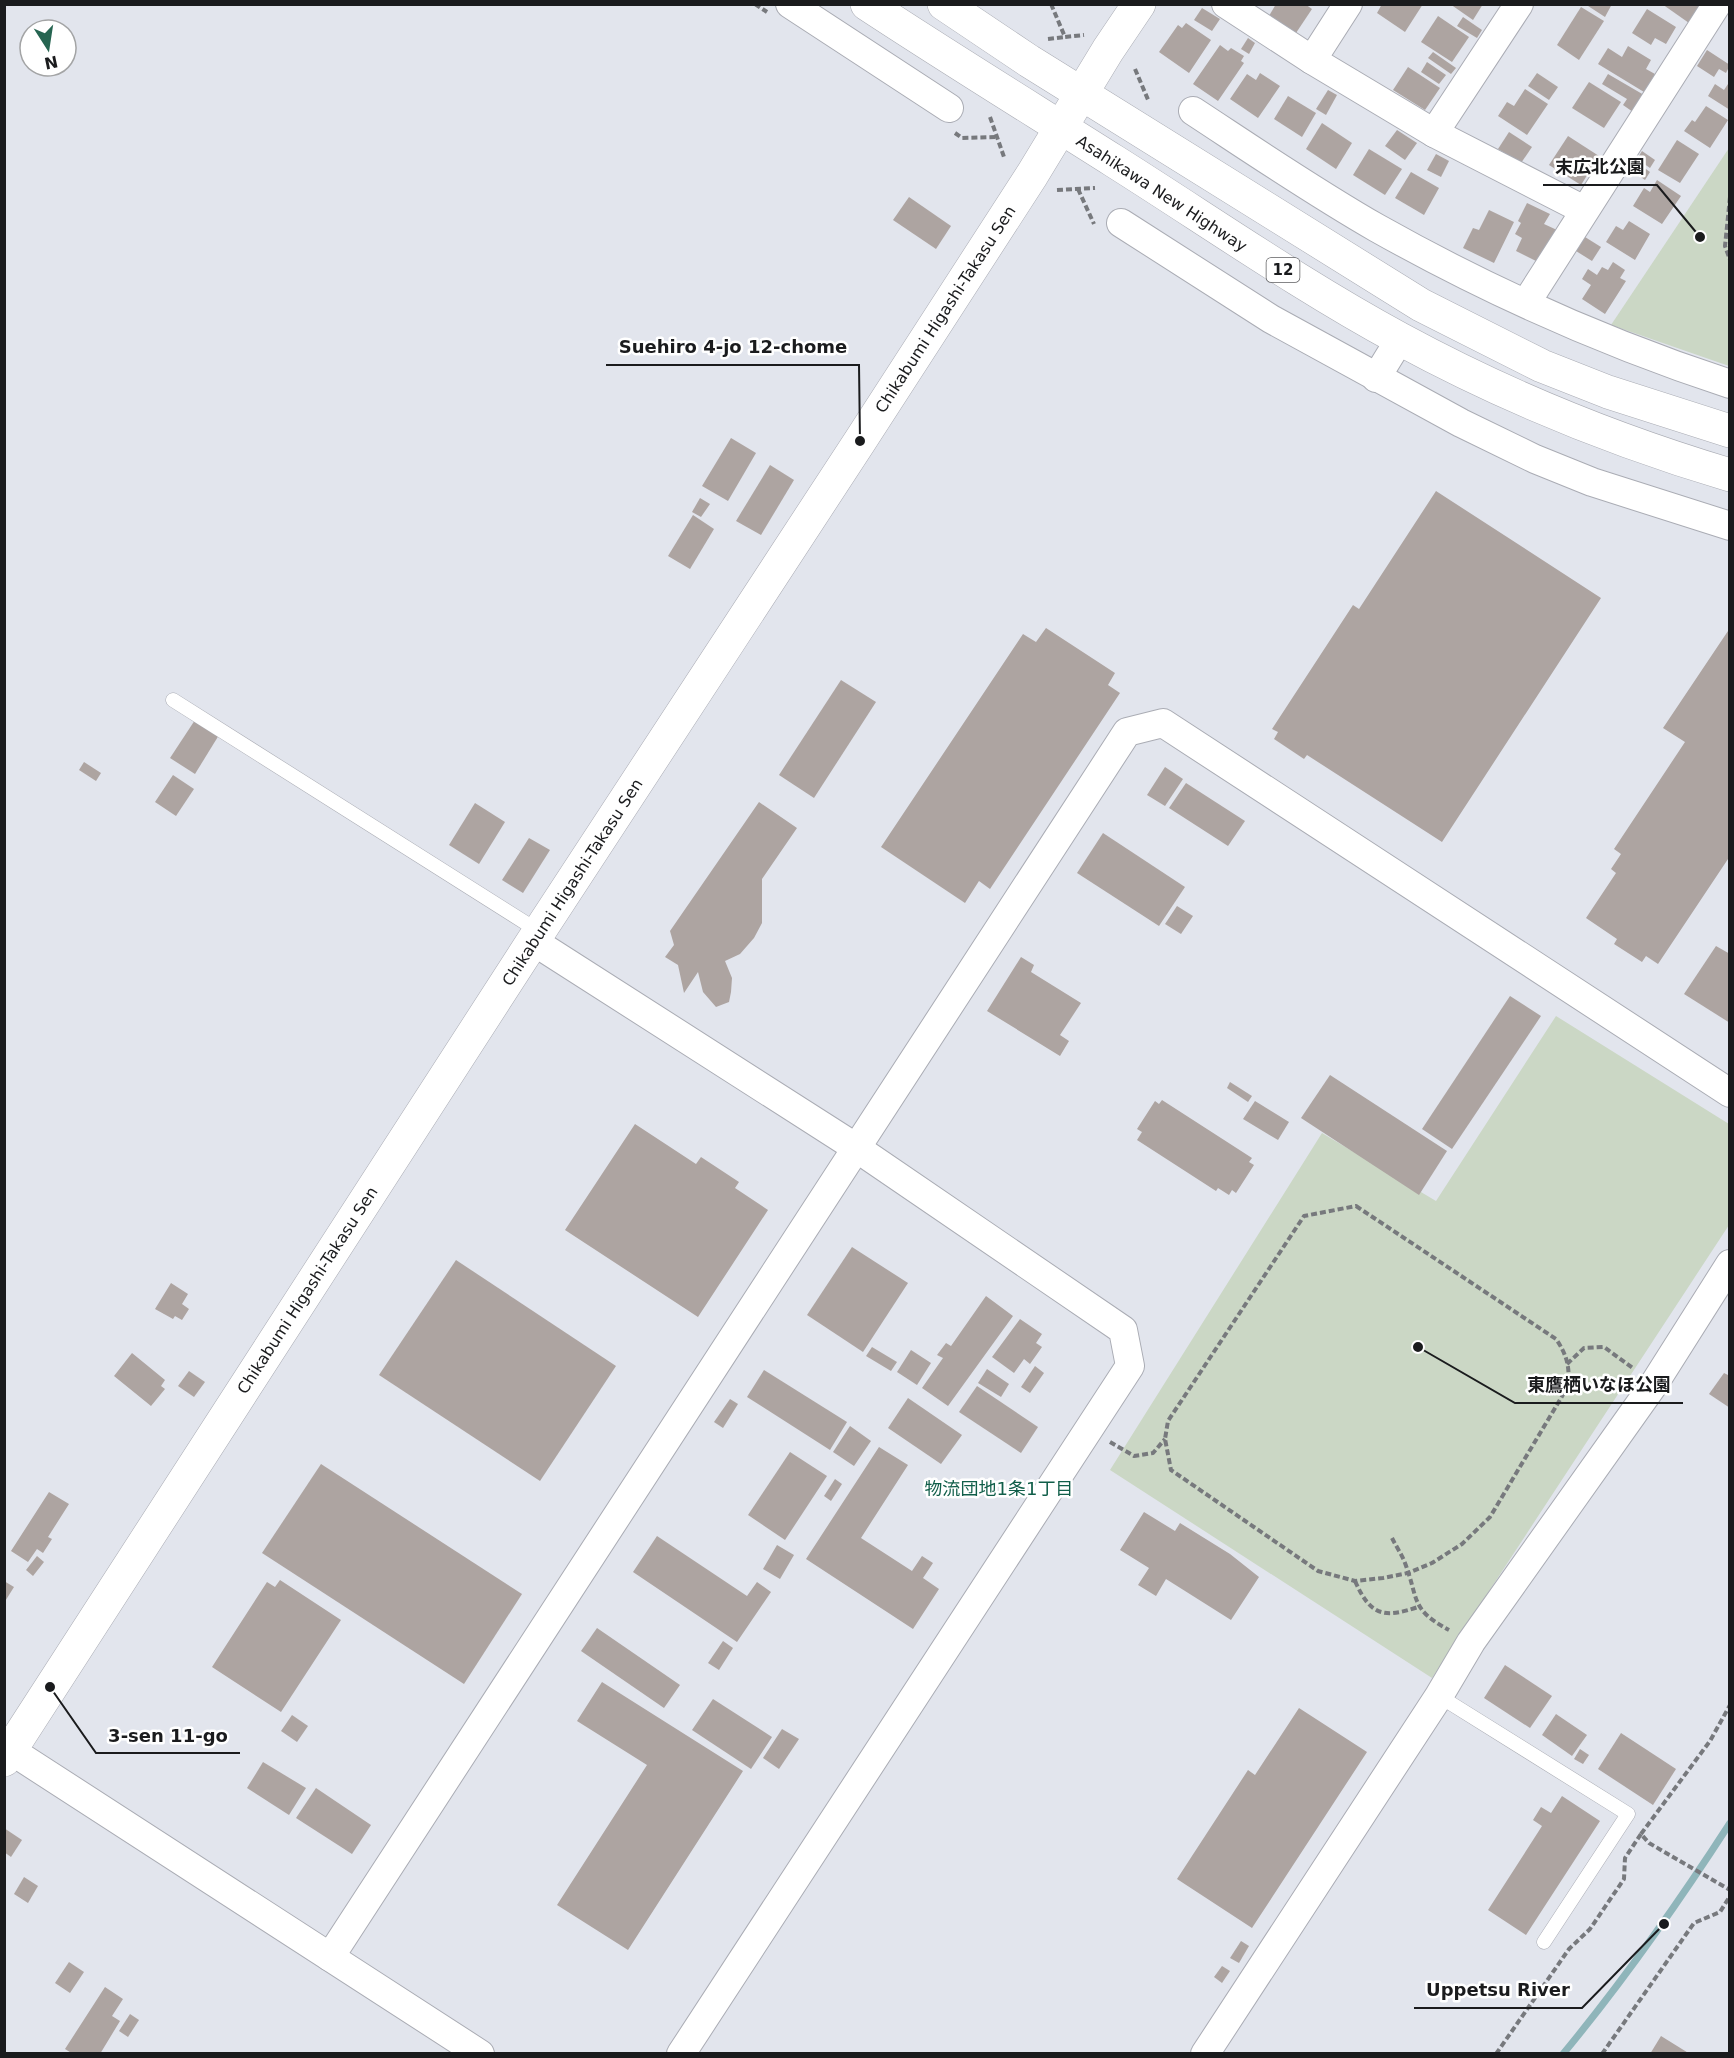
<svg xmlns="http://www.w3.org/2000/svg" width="1734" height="2058" viewBox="0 0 1734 2058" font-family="'DejaVu Sans','Noto Sans JP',sans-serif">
  <rect width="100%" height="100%" fill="#e2e5ed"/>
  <!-- green -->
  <g fill="#cbd7c5">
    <polygon points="1729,148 1729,366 1611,325"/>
    <polygon points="1556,1016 1729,1124 1729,1225 1432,1678 1110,1470 1322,1133 1436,1201"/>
  </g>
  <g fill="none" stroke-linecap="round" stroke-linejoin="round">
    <!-- stream -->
    <path stroke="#8fb5ba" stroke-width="7" d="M1563,2054C1625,1979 1677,1905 1730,1823"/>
  </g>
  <!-- building -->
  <g fill="#ada4a1">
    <polygon points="1276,4 1305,4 1312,9 1296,33 1269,16"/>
    <polygon points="1382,4 1423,4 1405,32 1377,13"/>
    <polygon points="1450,4 1483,4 1473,20"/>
    <polygon points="1585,4 1612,4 1605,17"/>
    <polygon points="1662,4 1701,4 1689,23"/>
    <polygon points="1581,7 1604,21 1579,60 1557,45"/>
    <polygon points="1202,8 1220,19 1212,31 1194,20"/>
    <polygon points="1647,9 1676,27 1666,44 1655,38 1651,45 1632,33"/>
    <polygon points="1438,16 1469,37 1452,62 1421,42"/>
    <polygon points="1463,17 1482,30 1477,38 1457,26"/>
    <polygon points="1186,23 1211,40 1189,73 1159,52 1178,25 1182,28"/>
    <polygon points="1248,38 1255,43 1249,54 1241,49"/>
    <polygon points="1220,45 1228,51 1231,48 1244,56 1241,61 1244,63 1218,101 1193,84"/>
    <polygon points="1628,46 1651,60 1646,69 1655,74 1644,92 1598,64 1608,48 1622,57"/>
    <polygon points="1707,50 1730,65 1726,73 1719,69 1714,77 1697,66"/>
    <polygon points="1433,52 1456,68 1451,74 1428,58"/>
    <polygon points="1427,62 1446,75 1439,84 1421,72"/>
    <polygon points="1408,67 1440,88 1425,110 1393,90"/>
    <polygon points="1260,73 1280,86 1258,118 1230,99 1247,74 1256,80"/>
    <polygon points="1537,73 1558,87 1549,100 1528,86"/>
    <polygon points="1608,74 1644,95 1633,112 1623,105 1627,99 1602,84"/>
    <polygon points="1730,81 1730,110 1708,96 1715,84 1724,90"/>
    <polygon points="1589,82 1621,102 1604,128 1572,108"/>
    <polygon points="1525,89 1548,104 1527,135 1498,116 1507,102 1514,106"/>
    <polygon points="1328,90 1337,95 1326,115 1316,109"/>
    <polygon points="1288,96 1316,113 1302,137 1274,119"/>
    <polygon points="1706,106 1728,120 1710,148 1684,131 1692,120 1695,122"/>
    <polygon points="1322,123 1352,143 1336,169 1306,149"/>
    <polygon points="1397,130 1417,143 1405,160 1385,146"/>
    <polygon points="1509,132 1532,147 1521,163 1498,149"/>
    <polygon points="1568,136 1599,156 1581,185 1549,165"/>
    <polygon points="1677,140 1699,154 1680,183 1658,170"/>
    <polygon points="1369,149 1402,169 1385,195 1353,175"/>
    <polygon points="1642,151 1655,160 1650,168 1637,159"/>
    <polygon points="1436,154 1449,161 1441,177 1427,170"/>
    <polygon points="1635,161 1650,172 1645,180 1630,169"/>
    <polygon points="1411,172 1439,188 1424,215 1395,198"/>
    <polygon points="1657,180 1681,196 1662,224 1633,206 1644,188 1650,192"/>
    <polygon points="909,197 951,226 936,249 893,220"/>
    <polygon points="1527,203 1550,214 1544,224 1557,230 1540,263 1516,251 1522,238 1515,234 1521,223 1518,221"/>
    <polygon points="1489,210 1514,222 1494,263 1463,248 1473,228 1479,230"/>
    <polygon points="1629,221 1650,234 1635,260 1606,242 1616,226 1623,230"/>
    <polygon points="1585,237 1601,247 1592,261 1576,251"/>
    <polygon points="1613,262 1625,270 1620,278 1626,281 1605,314 1582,299 1591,285 1582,279 1588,269 1597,275 1602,267 1608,270"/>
    <polygon points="731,438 756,453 728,501 702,486"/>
    <polygon points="770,465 794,480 761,535 736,521"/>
    <polygon points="1436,491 1601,598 1442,842 1307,755 1304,759 1274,739 1278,732 1272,729 1353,605 1359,609"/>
    <polygon points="700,498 710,504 701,517 692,512"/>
    <polygon points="693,515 714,529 690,569 668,556"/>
    <polygon points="1046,628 1115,673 1108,685 1120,693 990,889 979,881 965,903 881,847 1023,634 1036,642"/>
    <polygon points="1730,628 1730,856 1658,964 1646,956 1642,962 1614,944 1617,939 1586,918 1616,873 1611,869 1621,854 1614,849 1685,742 1663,728"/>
    <polygon points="841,680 876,702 814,798 779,775"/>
    <polygon points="195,720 219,735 195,774 170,758"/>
    <polygon points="84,762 101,773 96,781 79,770"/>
    <polygon points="1165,767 1183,779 1165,806 1147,795"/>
    <polygon points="173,775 194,789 176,816 155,802"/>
    <polygon points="1186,783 1245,821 1228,846 1169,808"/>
    <polygon points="759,802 797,828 762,879 762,923 754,938 740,954 725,961 732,978 731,992 729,1002 716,1007 703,992 698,972 684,993 678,965 665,957 674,945 670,931"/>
    <polygon points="475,803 505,822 479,864 449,845"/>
    <polygon points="1103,833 1185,887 1159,926 1077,873"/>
    <polygon points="529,838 550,850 523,893 502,880"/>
    <polygon points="1177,906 1193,916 1181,934 1165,924"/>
    <polygon points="1716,946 1730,954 1730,1023 1684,994"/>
    <polygon points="1021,957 1034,965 1031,972 1081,1003 1060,1035 1069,1041 1060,1056 987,1011"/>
    <polygon points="1510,996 1541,1016 1452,1149 1422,1129"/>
    <polygon points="1330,1075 1447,1151 1419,1195 1301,1118"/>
    <polygon points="1230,1082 1252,1096 1248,1102 1227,1088"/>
    <polygon points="1162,1100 1252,1158 1249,1162 1254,1165 1236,1193 1232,1190 1229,1195 1218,1188 1216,1191 1137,1140 1142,1132 1137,1129 1155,1101 1159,1104"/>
    <polygon points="1255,1101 1289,1122 1278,1140 1243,1119"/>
    <polygon points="635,1124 696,1164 701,1157 739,1182 735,1188 768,1210 698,1317 565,1230"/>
    <polygon points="852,1247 908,1283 863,1352 807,1315"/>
    <polygon points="456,1260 616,1366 540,1481 379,1375"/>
    <polygon points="171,1283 188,1294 182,1304 189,1309 182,1320 175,1316 173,1319 155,1309"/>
    <polygon points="986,1296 1013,1316 948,1406 922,1388 943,1358 937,1355 946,1343 951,1346"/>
    <polygon points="1020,1319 1042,1334 1036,1343 1042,1347 1030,1364 1024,1359 1014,1373 992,1357"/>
    <polygon points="872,1347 897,1362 891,1371 866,1356"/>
    <polygon points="911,1350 931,1363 917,1385 897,1372"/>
    <polygon points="132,1353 165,1380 161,1386 165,1389 151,1406 114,1376"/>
    <polygon points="1035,1366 1044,1373 1030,1393 1021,1387"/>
    <polygon points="987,1369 1009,1384 1001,1397 978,1383"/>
    <polygon points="764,1370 847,1422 830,1450 747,1397"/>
    <polygon points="189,1371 205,1382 194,1397 178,1386"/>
    <polygon points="1724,1373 1730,1376 1730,1408 1709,1394"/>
    <polygon points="977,1386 1038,1427 1021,1453 959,1412"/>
    <polygon points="908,1398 962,1435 941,1464 888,1428"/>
    <polygon points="730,1399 738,1404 723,1428 714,1422"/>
    <polygon points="850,1426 871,1441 854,1466 833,1452"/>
    <polygon points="879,1447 908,1465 861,1538 912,1571 922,1556 933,1563 923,1578 939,1589 913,1629 806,1559"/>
    <polygon points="790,1452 827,1476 785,1540 748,1515"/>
    <polygon points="321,1464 522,1594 464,1684 262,1553"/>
    <polygon points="835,1479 842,1484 831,1501 824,1496"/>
    <polygon points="49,1492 69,1504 48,1537 52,1539 43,1553 37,1549 28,1562 11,1551"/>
    <polygon points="1144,1512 1175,1531 1180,1523 1230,1554 1259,1577 1231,1620 1166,1579 1156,1596 1138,1585 1149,1568 1120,1550"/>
    <polygon points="657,1536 747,1596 757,1582 771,1592 737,1642 633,1572"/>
    <polygon points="777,1545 794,1555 780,1579 763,1569"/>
    <polygon points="37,1556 44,1562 33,1576 26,1570"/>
    <polygon points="280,1580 341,1620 281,1712 212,1667 267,1582 275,1587"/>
    <polygon points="4,1581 14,1587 4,1603"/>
    <polygon points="597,1628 680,1685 664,1708 581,1651"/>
    <polygon points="723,1641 733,1648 719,1670 708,1663"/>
    <polygon points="1505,1665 1552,1696 1530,1728 1484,1698"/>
    <polygon points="602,1682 743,1771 628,1950 557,1905 647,1765 577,1721"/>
    <polygon points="713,1699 772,1737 751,1769 692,1730"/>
    <polygon points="1299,1708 1367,1752 1252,1928 1177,1879 1248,1770 1255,1775"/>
    <polygon points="1556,1714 1587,1735 1572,1756 1542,1735"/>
    <polygon points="292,1715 308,1726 297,1742 281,1731"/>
    <polygon points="782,1729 799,1739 779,1769 763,1758"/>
    <polygon points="1621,1733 1676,1769 1653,1805 1598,1769"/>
    <polygon points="1580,1749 1589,1755 1583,1764 1574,1759"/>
    <polygon points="263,1762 306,1788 289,1815 247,1788"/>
    <polygon points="316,1788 371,1825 352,1854 296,1818"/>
    <polygon points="1562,1796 1600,1821 1526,1935 1488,1910 1542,1826 1533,1820 1541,1807 1551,1813"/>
    <polygon points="4,1828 22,1840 11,1857 4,1852"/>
    <polygon points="24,1877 38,1886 28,1903 14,1894"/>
    <polygon points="1241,1941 1249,1946 1239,1963 1230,1958"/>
    <polygon points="69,1962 84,1972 70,1993 55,1983"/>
    <polygon points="1222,1966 1230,1971 1222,1983 1214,1977"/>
    <polygon points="105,1987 123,1999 112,2016 120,2021 100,2054 73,2054 65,2049"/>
    <polygon points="130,2014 139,2020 128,2037 119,2031"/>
    <polygon points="1661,2036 1690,2054 1650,2054"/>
  </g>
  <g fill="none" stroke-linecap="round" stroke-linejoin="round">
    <defs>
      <g id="service">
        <polyline points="173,700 540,932"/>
        <polyline points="1439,1696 1628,1814 1544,1942"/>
      </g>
      <g id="minor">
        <polyline points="790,4 949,108"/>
        <polyline points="1226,4 1312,60 1434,133 1584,210"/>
        <polyline points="1312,60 1348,4"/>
        <path d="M1193,111C1254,151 1314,192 1377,228C1489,291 1608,344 1730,384"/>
        <polyline points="1434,133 1519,4"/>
        <polyline points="1121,223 1271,319 1461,423 1535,459 1592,482 1730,526"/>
        <polyline points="1526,303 1717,4"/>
        <polyline points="1376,378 1400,339"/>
        <polyline points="533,941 855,1147 1123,1330 1130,1366 681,2054"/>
        <polyline points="4,1746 480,2054"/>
        <polyline points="330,1957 1127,732 1163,723 1730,1093"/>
        <polyline points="1205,2054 1439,1696 1471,1642 1654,1384 1730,1264"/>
      </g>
      <polyline id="tertiary" points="4,1760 533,941 860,441 1032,175 1108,50 1139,4"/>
      <g id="trunk">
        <path d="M867,4C949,58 1032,109 1114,161C1209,221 1302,286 1400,339C1505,396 1616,441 1730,475"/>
        <polyline points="944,4 1029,61 1421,305 1542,366 1608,392 1730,431"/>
      </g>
    </defs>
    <!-- service casing -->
    <use href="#service" stroke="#aaacb4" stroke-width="15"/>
    <!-- minor casing -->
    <use href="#minor" stroke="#aaacb4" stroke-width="30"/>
    <!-- tertiary casing -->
    <use href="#tertiary" stroke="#aaacb4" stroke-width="34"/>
    <!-- trunk casing -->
    <use href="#trunk" stroke="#aaacb4" stroke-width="34"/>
    <!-- path -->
    <g stroke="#77797d" stroke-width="4" stroke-dasharray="6 3" stroke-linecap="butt">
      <polyline points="755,4 767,12"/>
      <polyline points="1051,4 1065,37 1084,35"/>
      <polyline points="1048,39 1065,37"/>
      <polyline points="1135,69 1149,102"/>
      <polyline points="990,117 1004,157"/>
      <polyline points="955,133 962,138 996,137"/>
      <polyline points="1078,189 1094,224"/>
      <polyline points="1057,190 1095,188"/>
      <polyline points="1730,197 1725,246 1730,260"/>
      <path d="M1356,1206L1556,1339C1567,1355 1571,1369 1567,1388L1490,1517L1462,1544L1432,1563L1408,1573L1383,1578L1355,1581L1318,1571L1171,1470L1165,1439L1168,1421L1304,1216Z"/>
      <polyline points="1567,1364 1584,1348 1604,1347 1634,1369"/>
      <polyline points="1110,1442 1134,1456 1153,1453 1165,1439"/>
      <path d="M1392,1538C1396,1546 1402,1555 1405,1563C1419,1600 1410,1609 1449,1630"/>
      <path d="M1355,1581C1370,1615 1383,1619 1418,1607"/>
      <polyline points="1641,1834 1710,1741 1730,1705"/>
      <polyline points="1496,2054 1569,1949 1590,1929 1624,1879 1625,1858 1641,1834 1649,1843 1730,1890"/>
      <polyline points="1602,2054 1694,1923 1720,1912 1730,1896"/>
    </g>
    <!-- service -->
    <use href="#service" stroke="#fff" stroke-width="14"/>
    <!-- minor -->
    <use href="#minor" stroke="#fff" stroke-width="28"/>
    <!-- tertiary -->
    <use href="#tertiary" stroke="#fff" stroke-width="33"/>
    <!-- trunk -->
    <use href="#trunk" stroke="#fff" stroke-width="33"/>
  </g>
  <g text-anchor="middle" stroke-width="5" stroke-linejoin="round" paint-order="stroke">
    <!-- shield labels -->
    <rect fill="#fff" stroke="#5f5f61" stroke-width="1.5" x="1266.5" y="258" width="33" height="24" rx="4.5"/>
    <g font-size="15" font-weight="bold" fill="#1a1b1d">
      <text x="1283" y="275">12</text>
    </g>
    <!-- street labels -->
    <g font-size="16" fill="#1a1b1d" stroke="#fff">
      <text transform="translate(1162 193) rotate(33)" y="6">Asahikawa New Highway</text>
      <text transform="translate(945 309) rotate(-57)" y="6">Chikabumi Higashi-Takasu Sen</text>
      <text transform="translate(572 882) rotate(-57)" y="6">Chikabumi Higashi-Takasu Sen</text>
      <text transform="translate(307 1290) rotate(-57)" y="6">Chikabumi Higashi-Takasu Sen</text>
    </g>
    <!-- neighbourhood labels -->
    <g font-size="18" fill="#105e49" stroke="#fff">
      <text x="999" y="1495">物流団地1条1丁目</text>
    </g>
  </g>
  <!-- callouts -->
  <path fill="none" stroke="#1a1b1d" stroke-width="2" d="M1700 237L1657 185H1543M860 441L859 365H606M1418 1347L1515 1403H1683M50 1687L96 1753H240M1664 1924L1582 2008H1414"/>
  <g fill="#1a1b1d" stroke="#fff" stroke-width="2">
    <circle cx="1700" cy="237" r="6"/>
    <circle cx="860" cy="441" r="6"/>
    <circle cx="1418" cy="1347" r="6"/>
    <circle cx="50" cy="1687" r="6"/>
    <circle cx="1664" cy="1924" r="6"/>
  </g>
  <g font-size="18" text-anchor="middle" font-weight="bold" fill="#1a1b1d" stroke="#fff" stroke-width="5" stroke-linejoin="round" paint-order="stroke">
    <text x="1600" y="173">末広北公園</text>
    <text x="733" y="353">Suehiro 4-jo 12-chome</text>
    <text x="1599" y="1391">東鷹栖いなほ公園</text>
    <text x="168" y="1742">3-sen 11-go</text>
    <text x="1498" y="1996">Uppetsu River</text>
  </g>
  <!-- border -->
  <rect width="1734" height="2058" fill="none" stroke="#1a1b1d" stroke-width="12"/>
  <!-- north arrow -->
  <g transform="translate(48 48) rotate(168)"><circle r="28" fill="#ffffff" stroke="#a3a4a5" stroke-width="1.5"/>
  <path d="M0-4.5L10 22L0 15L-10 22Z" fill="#266551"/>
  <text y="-9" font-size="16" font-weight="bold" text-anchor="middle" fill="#1a1b1d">N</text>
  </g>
</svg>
